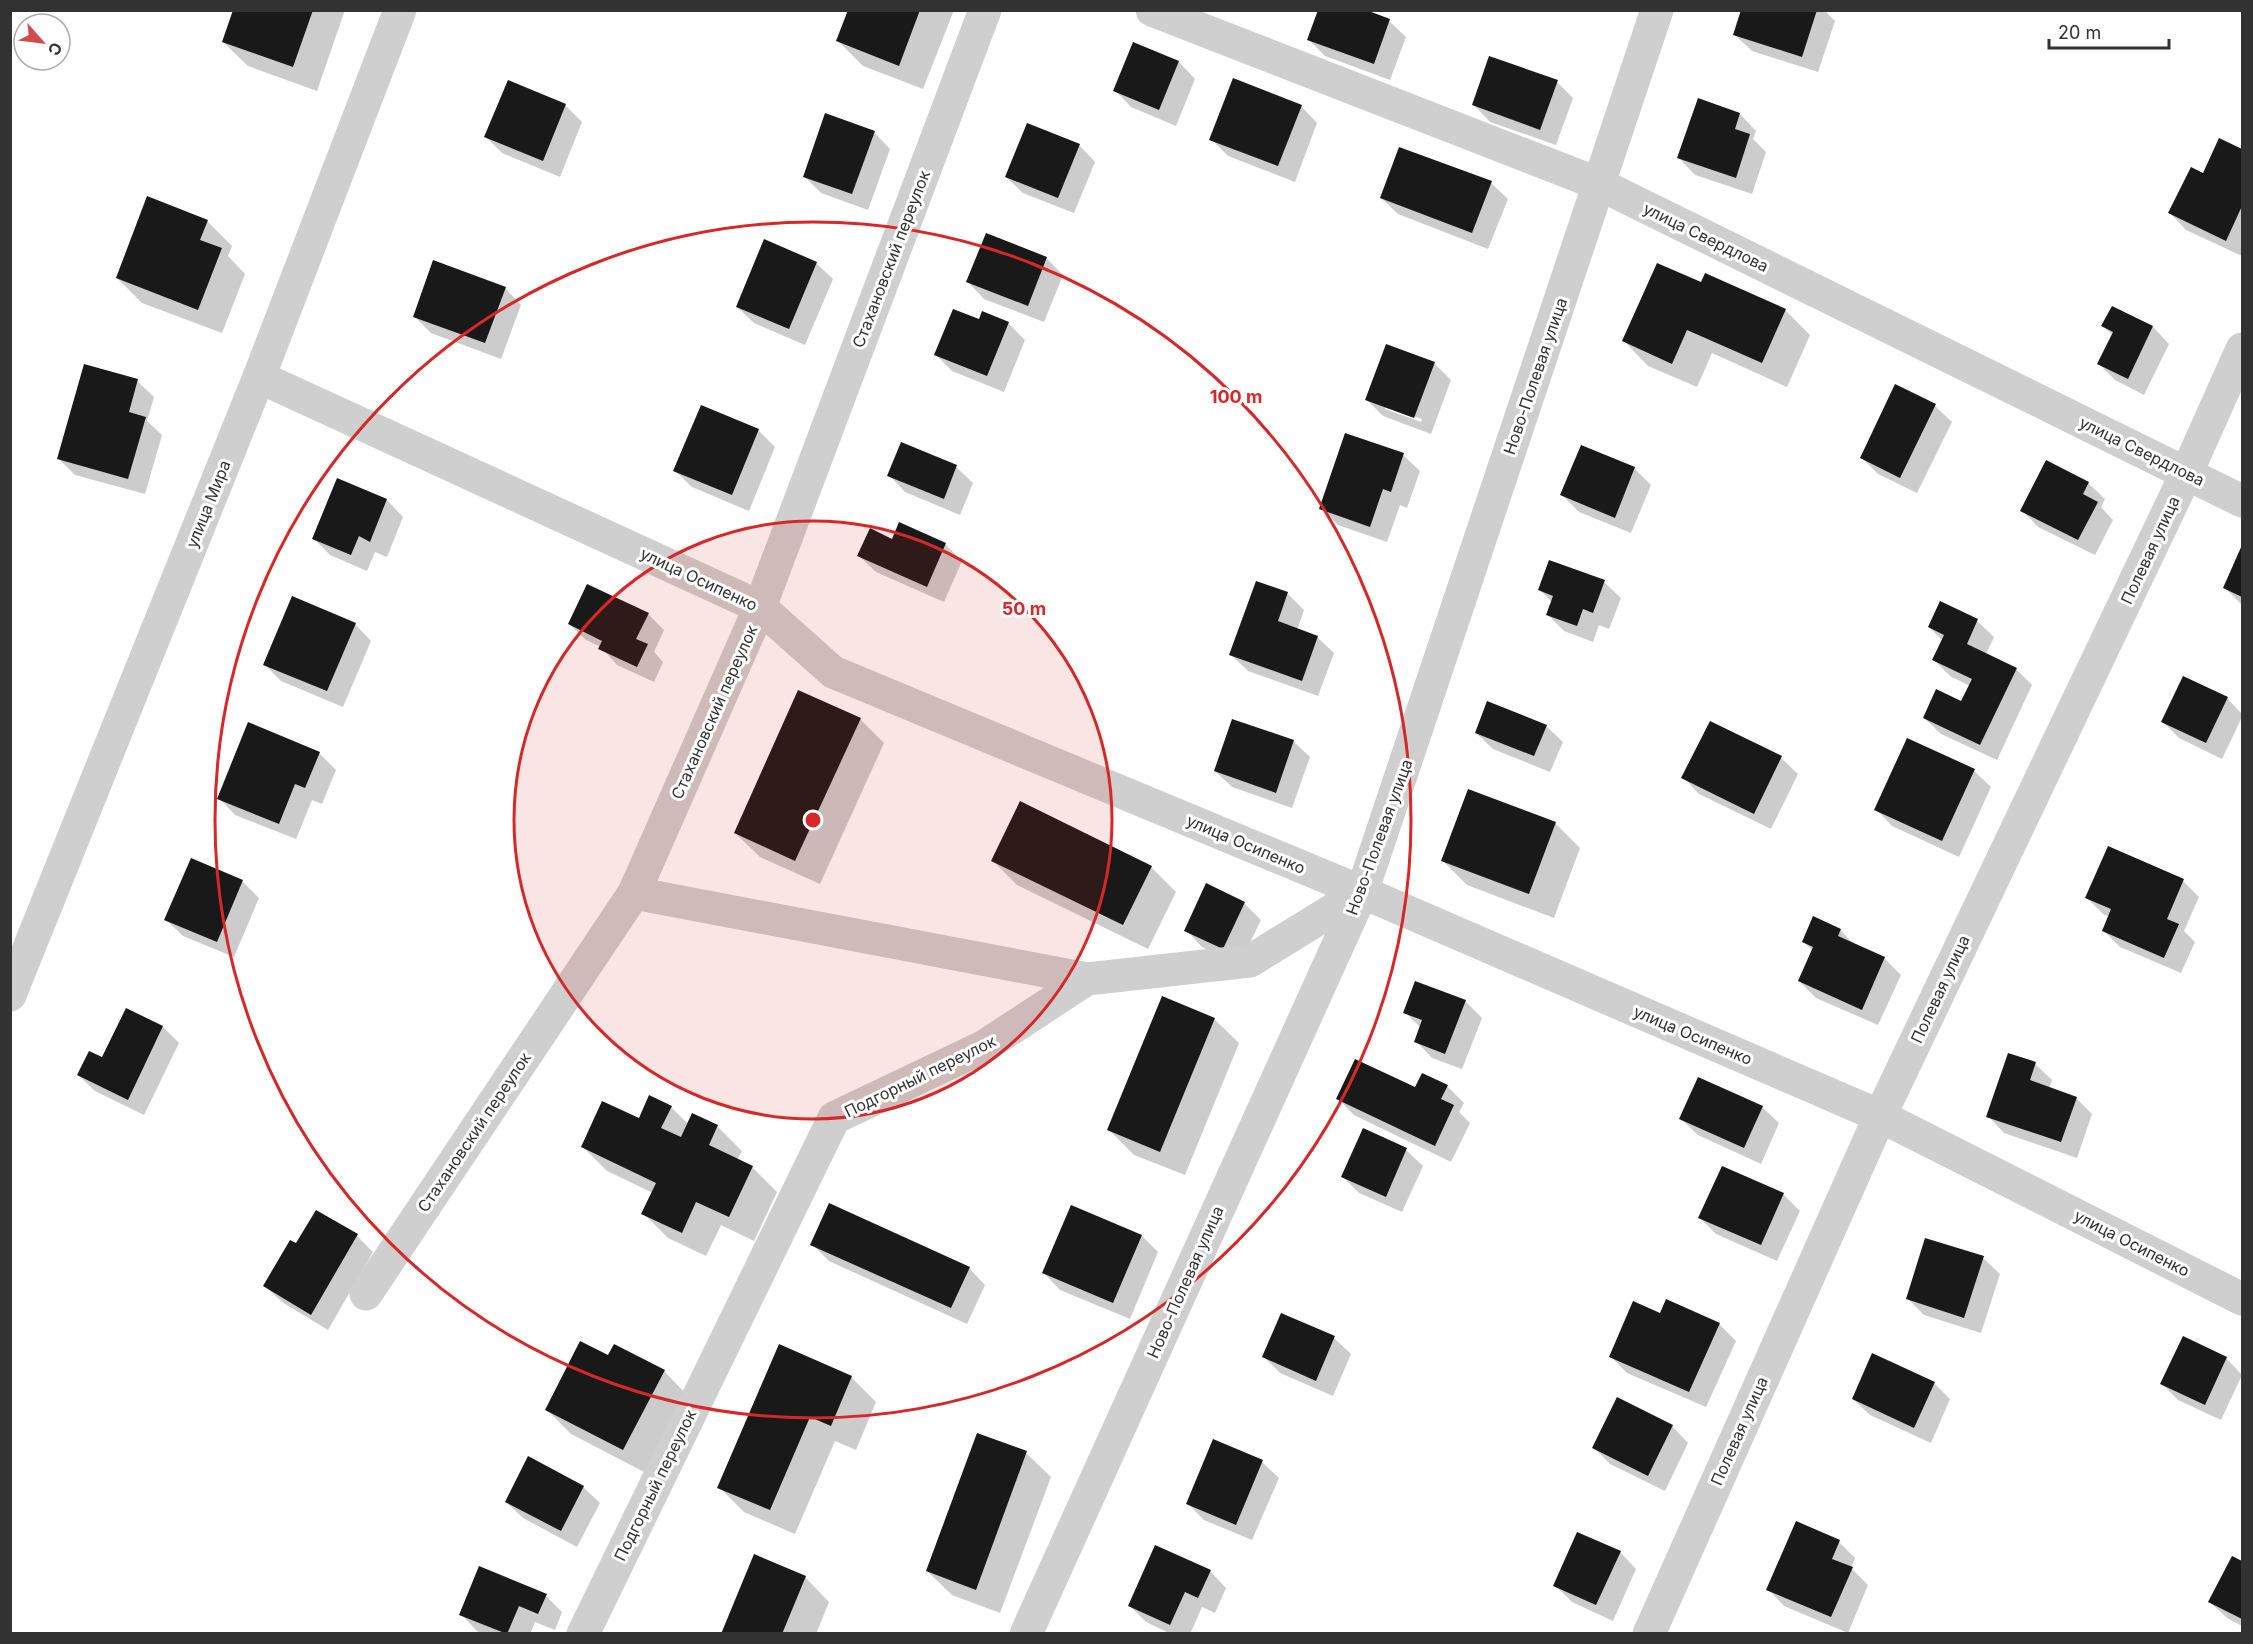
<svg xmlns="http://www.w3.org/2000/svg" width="2253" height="1644" viewBox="0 0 2253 1644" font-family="Inter,sans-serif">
  <rect width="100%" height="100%" fill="#fff"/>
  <!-- shadow -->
  <g fill="#0003" fill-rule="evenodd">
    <polygon points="234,10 345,10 317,91 248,66 223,42"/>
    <polygon points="850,10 954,10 923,89 863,66 838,41"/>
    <polygon points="1743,10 1824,10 1835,21 1818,72 1752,51 1735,35"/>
    <polygon points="1389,21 1406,37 1390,80 1325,56 1309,40"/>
    <polygon points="1134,44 1179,62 1195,79 1176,126 1131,107 1115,90"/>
    <polygon points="509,82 566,106 582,122 560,177 502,153 486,137"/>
    <polygon points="1557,82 1573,98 1556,145 1490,122 1474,105"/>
    <polygon points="1301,106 1317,123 1295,182 1228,156 1211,139"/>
    <polygon points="1740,114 1756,131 1753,139 1766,152 1752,194 1695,175 1679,158"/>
    <polygon points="874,132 890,149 868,210 821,193 805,177"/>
    <polygon points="2220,140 2242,151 2242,256 2186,230 2170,213 2204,175"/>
    <polygon points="1079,145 1095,162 1074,213 1023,193 1006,177"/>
    <polygon points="1491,183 1508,199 1488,249 1398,214 1381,198"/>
    <polygon points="207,221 232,246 228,256 245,274 222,333 142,303 117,278"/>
    <polygon points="1046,258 1063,275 1044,322 984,299 968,282"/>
    <polygon points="816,263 833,279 805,345 754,323 737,307"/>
    <polygon points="1702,284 1785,310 1810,335 1787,387 1712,353 1697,387 1648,366 1624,341"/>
    <polygon points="505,288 521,305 501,359 431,333 414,316"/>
    <polygon points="2112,308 2153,327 2169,344 2144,395 2115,380 2099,364 2113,335 2103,326"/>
    <polygon points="980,321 1008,323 1025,340 1004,392 952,371 936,355"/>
    <path d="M1434,363L1451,380L1431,434L1383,416L1367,400ZM1385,406L1422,419L1421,422L1385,409Z"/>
    <polygon points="137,381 154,397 147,421 162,435 145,494 75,475 59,459"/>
    <polygon points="1896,386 1935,406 1952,422 1917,493 1878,474 1861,457"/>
    <polygon points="702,407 759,431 775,447 749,511 692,487 675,471"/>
    <polygon points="1403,455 1420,471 1407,508 1400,505 1387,542 1338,525 1321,508"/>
    <polygon points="956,467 973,483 960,515 905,492 889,475"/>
    <polygon points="1634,468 1651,485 1631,533 1579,512 1562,495"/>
    <polygon points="338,480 387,500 403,517 387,557 375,552 367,571 330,555 314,539"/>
    <polygon points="2088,483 2105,499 2101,507 2113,520 2095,555 2038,527 2022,510"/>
    <polygon points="893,541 945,544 962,561 944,602 876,572 859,556"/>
    <polygon points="2242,549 2242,605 2225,588"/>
    <polygon points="1604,582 1621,598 1609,629 1599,625 1593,642 1564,631 1548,615 1552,602 1540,590"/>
    <polygon points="1287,593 1304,610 1297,630 1317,637 1334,653 1318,696 1248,671 1231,655"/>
    <polygon points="648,614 664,630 654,652 663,662 654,682 617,665 601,647 586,640 569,624"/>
    <polygon points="1977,621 1994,637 1986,654 2016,669 2032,685 1997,760 1941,734 1924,718 1962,703 1970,686 1950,676 1934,660 1943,641 1929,627"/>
    <polygon points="355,624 371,641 343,707 281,681 265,665"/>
    <polygon points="2227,698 2242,714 2242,717 2222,759 2179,738 2163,722"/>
    <polygon points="860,719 884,743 820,884 760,857 735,833"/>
    <polygon points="1711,723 1781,758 1798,774 1771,829 1699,794 1683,777"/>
    <polygon points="1546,726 1563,742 1550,772 1493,749 1476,733"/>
    <polygon points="1908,740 1974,771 1991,787 1959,857 1892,826 1876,809"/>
    <polygon points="1293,741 1310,757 1292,808 1232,787 1215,771"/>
    <polygon points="319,753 336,770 322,804 312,800 296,839 235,815 219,798"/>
    <polygon points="1468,791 1555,823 1580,848 1554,918 1467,885 1442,860"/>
    <polygon points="993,861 1151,867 1176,892 1148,949 1017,885"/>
    <polygon points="242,881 259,898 234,957 183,936 166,920"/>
    <polygon points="2183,881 2199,897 2184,931 2195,942 2181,973 2120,947 2104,931 2110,917 2103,914 2087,898"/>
    <polygon points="1207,885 1244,903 1261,920 1239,965 1202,947 1186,930"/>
    <polygon points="1840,930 1856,946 1884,958 1901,975 1878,1025 1816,998 1799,981 1813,951 1804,942"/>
    <polygon points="1465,1001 1482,1018 1462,1069 1432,1058 1416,1041 1421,1028 1405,1012"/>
    <polygon points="1214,1019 1239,1043 1185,1175 1134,1155 1109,1130"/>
    <polygon points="163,1027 179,1043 144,1115 95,1091 78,1075"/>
    <polygon points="2035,1064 2052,1080 2049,1088 2076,1098 2092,1114 2077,1158 2004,1133 1988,1116"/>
    <polygon points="1447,1086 1464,1103 1459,1112 1470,1123 1451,1162 1354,1115 1338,1099"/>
    <polygon points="671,1107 688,1124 717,1126 742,1151 737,1160 752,1167 777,1192 754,1241 721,1225 706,1256 668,1238 643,1213 653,1193 607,1171 583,1147"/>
    <polygon points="1762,1107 1779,1123 1761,1164 1698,1135 1681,1119"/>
    <polygon points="1406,1150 1423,1166 1402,1212 1359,1193 1343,1177"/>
    <polygon points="1783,1194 1800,1211 1777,1261 1716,1234 1700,1218"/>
    <polygon points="357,1236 373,1252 328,1330 282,1302 265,1286 297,1245"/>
    <polygon points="1142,1236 1158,1252 1130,1319 1060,1290 1044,1273"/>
    <polygon points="812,1244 969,1268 985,1285 967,1324 829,1261"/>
    <polygon points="1983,1258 2000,1274 1981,1333 1924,1315 1907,1298"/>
    <polygon points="1660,1315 1719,1324 1736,1341 1706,1407 1627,1373 1610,1356"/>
    <polygon points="1334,1338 1351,1354 1333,1396 1280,1373 1263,1356"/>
    <polygon points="609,1357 664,1371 688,1396 648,1474 571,1434 546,1409"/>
    <polygon points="2226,1358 2242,1375 2221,1420 2178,1400 2162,1384"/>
    <polygon points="851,1377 876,1402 856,1450 835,1441 795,1534 744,1512 719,1487"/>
    <polygon points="1934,1383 1950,1399 1931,1443 1870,1415 1853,1399"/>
    <polygon points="1672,1426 1688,1443 1665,1491 1610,1464 1594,1448"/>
    <polygon points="1026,1453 1051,1477 1000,1613 952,1595 927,1571"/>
    <polygon points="1262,1462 1279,1478 1252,1540 1204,1520 1188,1504"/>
    <polygon points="583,1487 600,1503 577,1547 523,1518 506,1502"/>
    <polygon points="1839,1542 1855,1558 1851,1568 1868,1585 1848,1633 1784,1606 1768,1589"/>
    <polygon points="1620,1552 1636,1569 1613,1621 1572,1602 1555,1585"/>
    <polygon points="2232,1558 2242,1563 2242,1626 2227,1618 2210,1602"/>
    <polygon points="1210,1571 1226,1588 1215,1613 1202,1607 1190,1634 1171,1634 1146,1622 1130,1606"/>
    <polygon points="805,1577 829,1602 816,1634 723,1634"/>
    <polygon points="546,1596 562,1612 555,1630 535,1622 530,1634 483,1634 477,1631 461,1614"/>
  </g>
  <!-- building -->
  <g fill="#191919">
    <polygon points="233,10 313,10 293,67 222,42"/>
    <polygon points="848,10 920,10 899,66 836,41"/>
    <polygon points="1318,10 1366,10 1390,19 1374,64 1307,40"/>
    <polygon points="1741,10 1817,10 1802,57 1733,35"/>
    <polygon points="1133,42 1179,61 1159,110 1113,91"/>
    <polygon points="1489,56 1558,80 1540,130 1472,105"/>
    <polygon points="1233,78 1302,105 1278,166 1209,140"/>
    <polygon points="508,80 566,104 543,161 484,137"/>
    <polygon points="1698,98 1740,113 1735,129 1750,134 1736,178 1677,158"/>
    <polygon points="825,113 875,131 852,194 803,177"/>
    <polygon points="1027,123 1080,144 1058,198 1005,177"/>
    <polygon points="2219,138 2242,149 2242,206 2226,241 2168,213 2191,167 2203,173"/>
    <polygon points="1399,147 1492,181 1472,233 1380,198"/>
    <polygon points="147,196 208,220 200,240 222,248 198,310 116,278"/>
    <polygon points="986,233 1047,257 1028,306 966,282"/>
    <polygon points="764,239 817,262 789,329 736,307"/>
    <polygon points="433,260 506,287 485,343 413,317"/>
    <polygon points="1657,263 1701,282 1705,273 1786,309 1762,363 1687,330 1672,364 1622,341"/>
    <polygon points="2112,306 2153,326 2128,379 2097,364 2113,332 2101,326"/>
    <polygon points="953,309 979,319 982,311 1009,322 987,376 934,355"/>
    <polygon points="1386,344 1435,362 1414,418 1365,400"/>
    <polygon points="84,364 138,379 129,412 146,417 128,479 57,459"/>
    <polygon points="1895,384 1936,404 1900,478 1860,458"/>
    <polygon points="701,405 759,429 732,495 673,471"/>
    <polygon points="1345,433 1404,453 1391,492 1383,489 1370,527 1319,509"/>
    <polygon points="901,442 957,465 944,499 887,476"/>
    <polygon points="1581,445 1635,467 1615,518 1560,495"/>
    <polygon points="2046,460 2089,482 2083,494 2098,502 2078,540 2020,511"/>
    <polygon points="337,478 387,499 370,542 359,536 351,555 312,539"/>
    <polygon points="899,522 946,543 927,587 857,556 870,528 892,539"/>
    <polygon points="2242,545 2242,597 2223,588"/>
    <polygon points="1549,560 1605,580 1593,613 1583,609 1577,626 1546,615 1553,596 1538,590"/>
    <polygon points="1256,581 1288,592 1278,621 1318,636 1302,681 1229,655"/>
    <polygon points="587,584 649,613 636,639 648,644 637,667 598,649 602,641 568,624"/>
    <polygon points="292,596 356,623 327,691 263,665"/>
    <polygon points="1940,601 1978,619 1967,644 2017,668 1980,745 1923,718 1936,689 1961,701 1972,679 1932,660 1944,635 1928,627"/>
    <polygon points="2183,676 2228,697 2206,743 2161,722"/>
    <polygon points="798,690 861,718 795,861 734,833"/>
    <polygon points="1487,701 1547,725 1534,756 1475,733"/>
    <polygon points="1232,719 1294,740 1276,793 1214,771"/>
    <polygon points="1710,721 1782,756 1754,814 1681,778"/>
    <polygon points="248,722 320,752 305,788 295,784 279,824 217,799"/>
    <polygon points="1907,738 1975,769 1942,841 1874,810"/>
    <polygon points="1468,789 1556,822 1529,894 1441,861"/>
    <polygon points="1020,801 1152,866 1123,925 991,861"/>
    <polygon points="2108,846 2184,879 2167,919 2179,924 2164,958 2102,931 2111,909 2085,898"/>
    <polygon points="191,858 243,880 217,942 164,920"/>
    <polygon points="1206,883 1245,902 1223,949 1184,931"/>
    <polygon points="1813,916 1841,929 1838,936 1885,957 1862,1010 1798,981 1813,947 1802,942"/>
    <polygon points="1415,981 1466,1000 1445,1054 1414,1042 1422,1020 1403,1013"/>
    <polygon points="1162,996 1215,1018 1160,1152 1107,1130"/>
    <polygon points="126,1008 163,1026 128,1100 77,1075 89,1051 102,1057"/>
    <polygon points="2008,1053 2036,1062 2030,1080 2077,1097 2061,1142 1986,1117"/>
    <polygon points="1355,1059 1415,1087 1422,1073 1448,1085 1441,1099 1454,1105 1435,1146 1336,1099"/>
    <polygon points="1698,1077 1763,1106 1744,1148 1679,1119"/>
    <polygon points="649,1095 672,1106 661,1128 681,1137 692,1113 718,1125 709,1145 753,1166 729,1217 696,1202 682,1233 641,1214 656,1183 581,1147 602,1101 639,1118"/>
    <polygon points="1363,1128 1407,1148 1386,1197 1341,1177"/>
    <polygon points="1722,1166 1784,1193 1761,1245 1698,1218"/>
    <polygon points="829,1203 970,1267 951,1308 810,1245"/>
    <polygon points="1071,1205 1142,1235 1113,1303 1042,1273"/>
    <polygon points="316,1210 358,1234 311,1315 263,1286 290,1240 296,1243"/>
    <polygon points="1925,1238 1984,1256 1964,1318 1906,1299"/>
    <polygon points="1666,1299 1720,1323 1689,1392 1609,1357 1633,1301 1660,1313"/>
    <polygon points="1281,1313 1335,1336 1316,1381 1262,1357"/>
    <polygon points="2183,1336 2227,1357 2205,1405 2160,1384"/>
    <polygon points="580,1341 608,1355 614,1344 665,1370 623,1450 545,1410"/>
    <polygon points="779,1344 852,1376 831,1426 810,1417 770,1510 717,1488"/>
    <polygon points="1872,1353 1935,1382 1914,1428 1852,1399"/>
    <polygon points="1617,1397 1673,1425 1648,1476 1592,1448"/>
    <polygon points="977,1433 1027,1451 976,1590 926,1571"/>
    <polygon points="1213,1439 1263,1460 1236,1525 1186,1504"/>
    <polygon points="528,1456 584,1486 561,1531 505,1502"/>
    <polygon points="1796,1521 1840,1540 1832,1559 1853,1567 1831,1617 1766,1590"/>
    <polygon points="1577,1532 1621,1551 1596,1605 1553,1586"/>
    <polygon points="1155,1545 1211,1570 1198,1598 1185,1592 1170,1625 1128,1606"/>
    <polygon points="754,1554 806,1576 782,1634 721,1634"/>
    <polygon points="2232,1556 2242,1561 2242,1619 2208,1602"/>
    <polygon points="479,1566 547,1594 538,1614 519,1606 507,1634 459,1615"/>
  </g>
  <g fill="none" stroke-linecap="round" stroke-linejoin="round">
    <!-- minor -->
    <g stroke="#cfcfcf" stroke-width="33">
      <polyline points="1152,10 1599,184 2242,501"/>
      <polyline points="259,377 760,607 833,672 1362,892 1880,1116 2242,1299"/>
      <polyline points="634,893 1087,979"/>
      <polyline points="10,995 259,377 400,10"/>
      <polyline points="366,1294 634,893 760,607 985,10"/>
      <polyline points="583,1634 834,1118 983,1047 1087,979 1250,961 1362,892"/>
      <polyline points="1026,1634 1362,892 1657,10"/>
      <polyline points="1649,1634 1880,1116 2187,472 2242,349"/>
    </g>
  </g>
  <!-- distance rings -->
  <circle cx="813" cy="820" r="299" fill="#d62828" fill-opacity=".12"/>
  <g fill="none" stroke="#d62828" stroke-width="3">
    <circle cx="813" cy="820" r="299"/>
    <circle cx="813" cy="820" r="598"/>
  </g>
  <g text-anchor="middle" stroke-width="6" stroke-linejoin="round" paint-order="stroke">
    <!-- street labels -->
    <g font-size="16" fill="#323232" stroke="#fff">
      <text transform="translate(1706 237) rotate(26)" y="6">улица Свердлова</text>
      <text transform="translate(891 259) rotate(-69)" y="6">Стахановский переулок</text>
      <text transform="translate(1535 376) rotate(-71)" y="6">Ново-Полевая улица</text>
      <text transform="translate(2142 451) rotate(26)" y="6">улица Свердлова</text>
      <text transform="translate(208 504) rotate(-68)" y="6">улица Мира</text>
      <text transform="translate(2150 550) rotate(-65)" y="6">Полевая улица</text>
      <text transform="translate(699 579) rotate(25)" y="6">улица Осипенко</text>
      <text transform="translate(714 712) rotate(-66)" y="6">Стахановский переулок</text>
      <text transform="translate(1379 837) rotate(-70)" y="6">Ново-Полевая улица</text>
      <text transform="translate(1246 844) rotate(23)" y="6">улица Осипенко</text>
      <text transform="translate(1940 989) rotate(-65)" y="6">Полевая улица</text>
      <text transform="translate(1693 1035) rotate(23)" y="6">улица Осипенко</text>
      <text transform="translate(920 1076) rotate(-26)" y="6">Подгорный переулок</text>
      <text transform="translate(474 1132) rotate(-56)" y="6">Стахановский переулок</text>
      <text transform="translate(2132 1243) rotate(27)" y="6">улица Осипенко</text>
      <text transform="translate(1185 1282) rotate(-66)" y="6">Ново-Полевая улица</text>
      <text transform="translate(1739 1431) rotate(-66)" y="6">Полевая улица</text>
      <text transform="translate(655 1485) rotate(-64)" y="6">Подгорный переулок</text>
    </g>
  </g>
  <circle cx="813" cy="820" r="9" fill="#d62828" stroke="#fff" stroke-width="3"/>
  <g font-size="18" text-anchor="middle" font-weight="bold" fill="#d62828" stroke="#fff" stroke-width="6" stroke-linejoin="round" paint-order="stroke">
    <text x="1236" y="403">100 m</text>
    <text x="1024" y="615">50 m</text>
  </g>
  <!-- border -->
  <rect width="2253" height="1644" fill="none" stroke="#323232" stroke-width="24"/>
  <!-- north arrow -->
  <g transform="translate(42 42) rotate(118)"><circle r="28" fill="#ffffff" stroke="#adadad" stroke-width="1.5"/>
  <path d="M0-4.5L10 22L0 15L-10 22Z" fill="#d14b4f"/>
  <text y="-9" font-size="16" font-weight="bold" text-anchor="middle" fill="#323232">С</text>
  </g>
  <!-- scale -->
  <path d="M2049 39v9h120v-9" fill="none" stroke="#323232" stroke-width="3"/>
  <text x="2058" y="39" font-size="18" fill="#323232" stroke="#ffffff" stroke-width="4.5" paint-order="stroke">20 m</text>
</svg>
